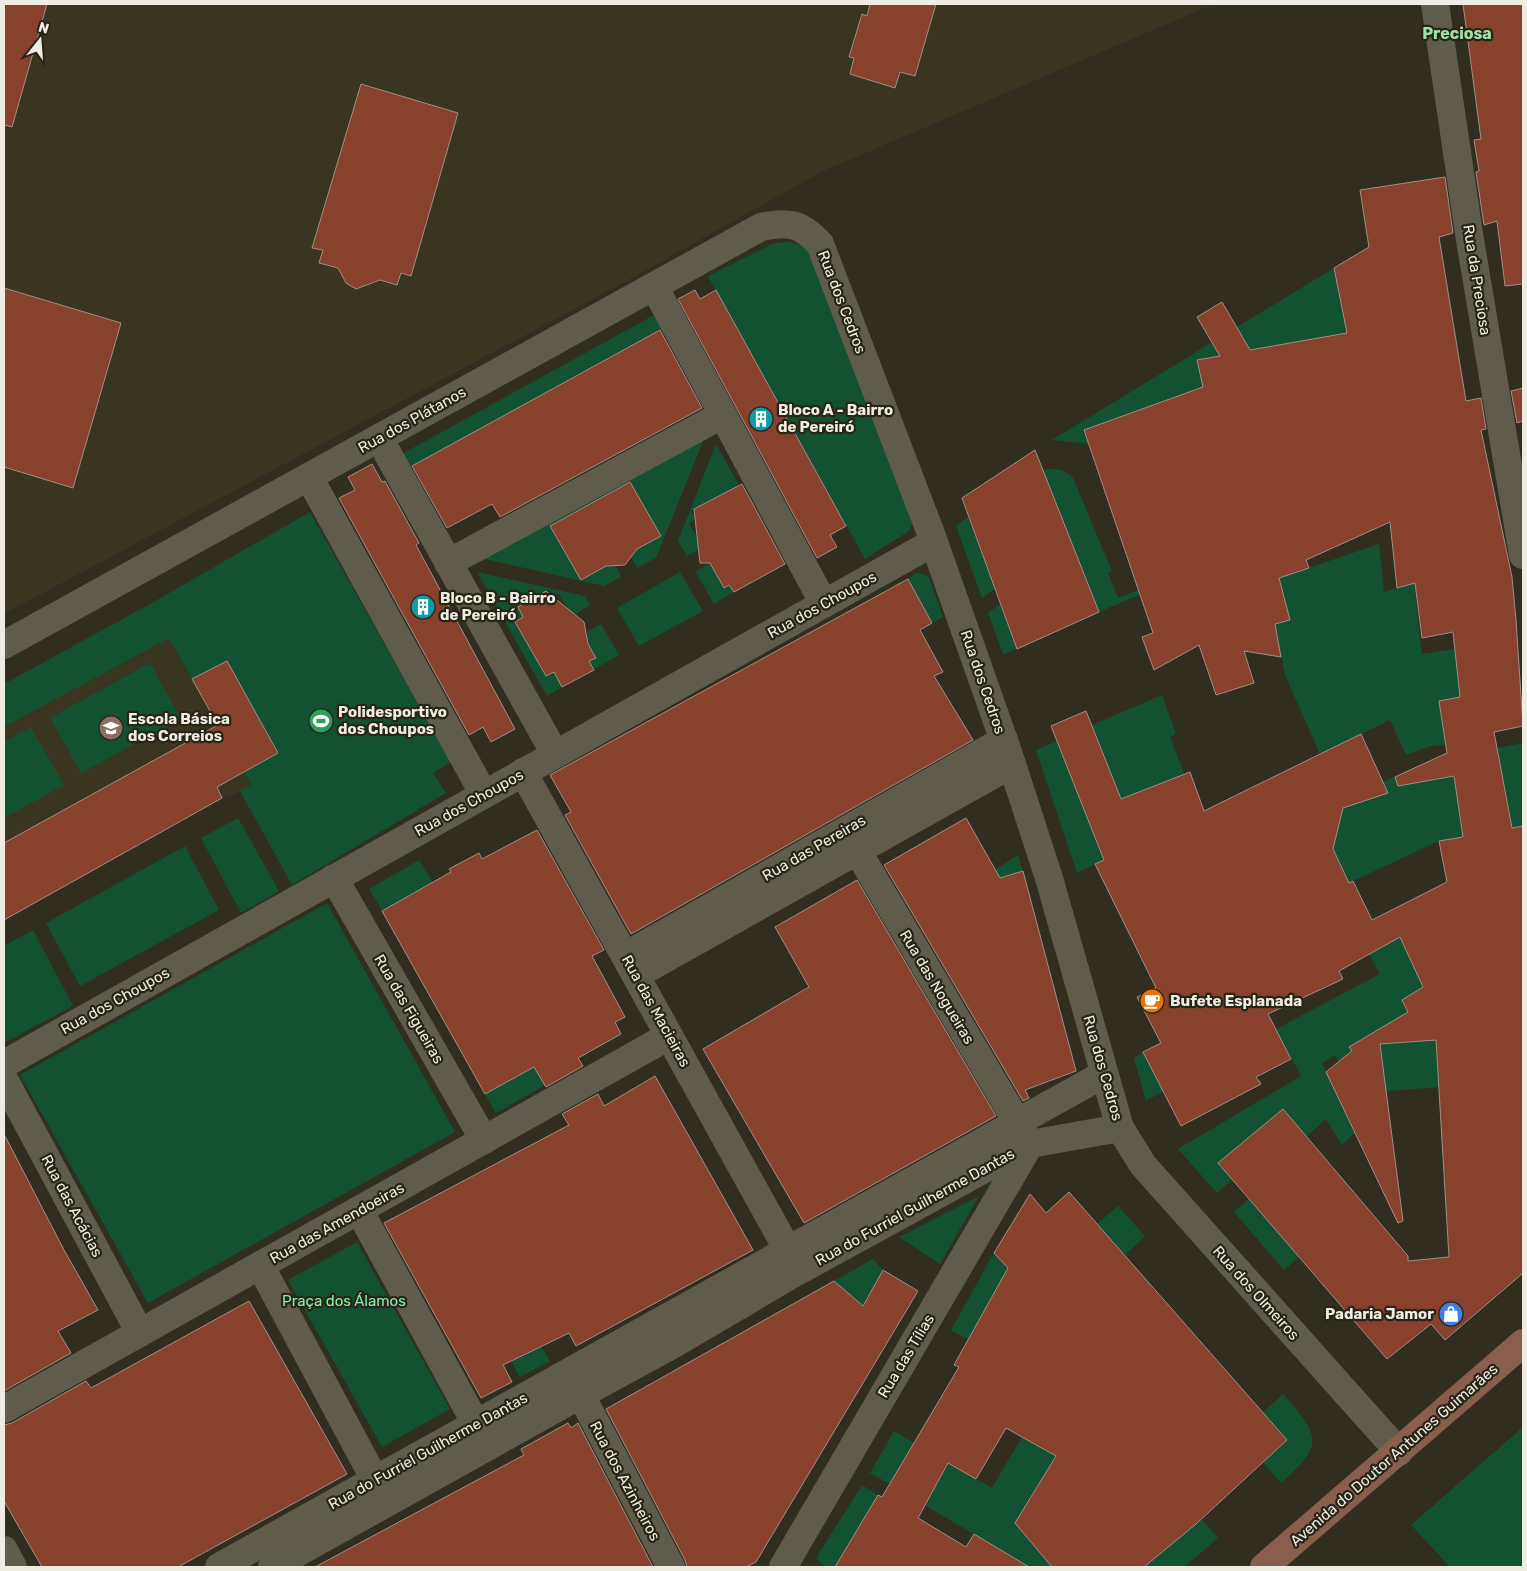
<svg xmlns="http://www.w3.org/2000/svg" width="1527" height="1571" viewBox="0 0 1527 1571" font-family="Rubik,sans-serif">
  <rect width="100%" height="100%" fill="#322e1f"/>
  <!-- built -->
  <g fill="#3a351f">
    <polygon points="4,4 1214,4 823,171 619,285 4,614"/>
    <polygon points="150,604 251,786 233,795 222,798 4,920 4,684"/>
  </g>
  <!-- green -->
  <g fill="#125132" fill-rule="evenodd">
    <polygon points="792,242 804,246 809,253 910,514 912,524 909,531 865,559 708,276 774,243"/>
    <path d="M1334,268L1372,455L1338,335L1198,360L1236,553L1099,612L1042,470C1055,468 1063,468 1073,478L1112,571L1108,573L1118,598L1235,551L1084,430L1089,444L1052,440Z"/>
    <polygon points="656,314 664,327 409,468 402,454"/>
    <polygon points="704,439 656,558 637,568 629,553 574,534 559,543 577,573 585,569 589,576 614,562 621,577 604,586 480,558"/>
    <polygon points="716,444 783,565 765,575 723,495 691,511 696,519 689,523 702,547 687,556 678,541"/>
    <polygon points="310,512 451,762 433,773 446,793 292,885 240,791 251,785 169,638 4,727 4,684 150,604"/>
    <polygon points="968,517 995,589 982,598 956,526"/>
    <polygon points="1379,544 1384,592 1414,583 1422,654 1455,649 1466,743 1431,746 1406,755 1390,720 1320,754 1285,675 1275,624 1290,620 1279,578"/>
    <polygon points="710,563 724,587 729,585 734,592 714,604 695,571"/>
    <polygon points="477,572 585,596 590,605 572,616 559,594 553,597 549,590 518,607 523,617 515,622 546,676 554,672 562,687 547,696"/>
    <polygon points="680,572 703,611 639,646 617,608"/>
    <polygon points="916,573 923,574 929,577 943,617 932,623 908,579"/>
    <polygon points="1000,604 1017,649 1003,654 988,613"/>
    <polygon points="601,624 619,655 593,670 589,661 595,658 582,635"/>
    <polygon points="150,663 181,719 81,773 50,718"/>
    <polygon points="1162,695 1176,734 1170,737 1184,773 1178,776 1189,803 1121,799 1092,725"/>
    <polygon points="31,727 64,785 4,818 4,742"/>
    <polygon points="1057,741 1098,846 1124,850 1077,873 1036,750"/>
    <polygon points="1523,743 1523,826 1439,841 1349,883 1316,812 1423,764 1441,760 1444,778 1454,776 1497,748"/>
    <polygon points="238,818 279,891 241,913 201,838"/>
    <polygon points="185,846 219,910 80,986 46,923"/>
    <polygon points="1018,855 1023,871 965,889"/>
    <polygon points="419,860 433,883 382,911 369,889"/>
    <polygon points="327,903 455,1132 148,1303 20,1075"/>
    <path d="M1426,925L1450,971L1402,1000L1408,1012L1436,1040L1439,1087L1355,1094L1335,1055L1322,1063L1355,1133L1342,1145L1326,1119L1306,1137L1219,1164L1232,1179L1217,1193L1178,1149L1301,1076L1276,1029L1380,974L1369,954V933ZM1377,1031L1383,1044L1351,1047Z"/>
    <polygon points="33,930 73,1006 4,1043 4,946"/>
    <polygon points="1143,1052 1164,1091 1146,1101 1134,1058"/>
    <polygon points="529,1058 545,1085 496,1113 485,1094 514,1078"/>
    <polygon points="979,1196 940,1264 899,1237"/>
    <polygon points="1249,1199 1334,1227 1284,1270 1234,1212"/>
    <polygon points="1118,1206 1145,1236 1125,1255 1097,1224"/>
    <polygon points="357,1242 450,1409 382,1447 288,1280"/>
    <polygon points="994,1253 1008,1269 969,1340 951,1330"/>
    <polygon points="873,1259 883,1270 862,1306 834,1281"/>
    <polygon points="533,1333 550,1361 520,1377 504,1350"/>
    <path d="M1283,1394C1320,1436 1325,1444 1281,1483L1263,1462L1287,1440L1263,1412Z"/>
    <polygon points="1523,1427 1523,1567 1450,1567 1411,1525"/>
    <polygon points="894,1431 914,1443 890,1484 870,1473"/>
    <polygon points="1022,1437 1056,1456 1024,1507 1026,1536 1052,1567 989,1567 1005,1553 925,1505 949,1463 992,1488"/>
    <polygon points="1170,1484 1218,1538 1184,1567 1145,1567 1197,1523 1171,1494"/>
    <polygon points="862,1485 878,1495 835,1567 825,1567 816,1558"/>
  </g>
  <!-- building -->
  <g fill="#87412c" stroke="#a28e88">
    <polygon points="4,4 47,4 12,127 4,125"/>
    <polygon points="870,4 936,4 915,76 900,72 895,88 850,74 854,58 849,57 862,14 867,16"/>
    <polygon points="1463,4 1523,4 1523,284 1505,286 1497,221 1484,225 1476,172 1479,171 1474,140 1481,139"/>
    <polygon points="361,84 458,113 411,276 401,273 397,285 380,280 356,289 346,283 338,268 319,263 323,250 312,248"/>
    <polygon points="1445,177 1453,233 1439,237 1466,401 1481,398 1486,429 1481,430 1512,577 1516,620 1523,726 1494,732 1512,828 1523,826 1523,1273 1445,1340 1431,1324 1387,1359 1218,1163 1283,1109 1408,1256 1408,1261 1449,1257 1436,1040 1380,1044 1403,1221 1398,1223 1326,1072 1352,1051 1349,1047 1408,1012 1402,1000 1423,987 1400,937 1339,971 1343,979 1268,1014 1291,1059 1256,1077 1261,1084 1181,1126 1143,1052 1161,1043 1137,997 1156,988 1095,864 1104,860 1051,726 1086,711 1121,799 1190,772 1204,811 1361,734 1388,793 1343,808 1333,849 1349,883 1353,881 1372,920 1447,882 1439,841 1463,837 1454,776 1398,786 1395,777 1447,753 1439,701 1460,697 1453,632 1422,638 1415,583 1397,588 1390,522 1306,560 1309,568 1279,578 1290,620 1275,624 1281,657 1244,651 1254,683 1216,695 1199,645 1154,670 1142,637 1153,633 1084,430 1203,387 1197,360 1220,356 1197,317 1222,302 1250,350 1347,333 1334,268 1369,247 1360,190"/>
    <polygon points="4,288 121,323 73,488 4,467"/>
    <polygon points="695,290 700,299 716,290 846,526 830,535 837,547 817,558 678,299"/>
    <polygon points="660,330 702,408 500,517 492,504 447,528 412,466"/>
    <polygon points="1523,388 1523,421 1517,423 1511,391"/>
    <polygon points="1035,450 1099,612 1017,649 962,498"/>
    <polygon points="372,464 382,482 385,481 419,543 416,545 515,729 491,742 483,727 469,735 339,498 355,490 348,477"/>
    <polygon points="630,482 661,536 637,549 625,565 606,566 581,580 550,526"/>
    <polygon points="742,484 785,564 734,592 729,585 724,588 710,563 700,563 694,509"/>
    <polygon points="908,579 932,623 920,630 943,672 934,676 973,740 631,934 565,815 571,812 550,775"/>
    <polygon points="546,591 584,622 588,644 596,658 589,661 594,670 562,687 554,672 546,676 515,622 523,617 518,607"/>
    <polygon points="227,661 278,753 217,787 222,798 4,920 4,843 218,725 192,679"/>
    <polygon points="966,818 1000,878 1023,871 1076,1071 1025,1090 1029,1098 1023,1101 884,865"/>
    <polygon points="537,830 604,950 592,956 625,1017 615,1022 621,1034 578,1058 583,1066 546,1087 534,1067 485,1094 382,911 451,872 449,869 479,853 482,859"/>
    <polygon points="857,880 996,1116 804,1223 703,1049 809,987 775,927"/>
    <polygon points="655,1076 753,1250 576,1346 569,1333 503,1365 512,1382 481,1398 384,1223 569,1125 562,1114 598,1094 604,1106"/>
    <polygon points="4,1134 64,1250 98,1310 58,1331 71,1353 4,1391"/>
    <polygon points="1069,1192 1287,1440 1196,1524 1144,1567 1052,1567 1015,1523 1056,1456 1006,1428 976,1479 948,1463 918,1518 966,1547 974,1534 1029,1567 835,1567 878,1495 882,1497 959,1367 954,1365 1008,1268 994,1253 1030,1194 1046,1213"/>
    <polygon points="883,1270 918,1291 756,1562 746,1567 687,1567 685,1560 606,1409 834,1281 863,1306"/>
    <polygon points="249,1301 347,1474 178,1567 42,1567 4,1501 4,1425 12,1423 86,1381 91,1388"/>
    <polygon points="568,1423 571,1428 578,1423 653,1567 315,1567 524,1455 521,1449"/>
  </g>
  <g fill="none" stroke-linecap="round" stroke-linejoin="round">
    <!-- minor -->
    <g stroke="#605c4b" stroke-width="28">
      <polyline points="654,286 824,604"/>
      <polyline points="379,438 555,754"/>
      <polyline points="309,477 483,793"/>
      <polyline points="448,563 722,415"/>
      <path d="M4,645L761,227C788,221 801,223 820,244L930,531L1008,752L1049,878L1120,1128L1143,1165L1399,1452"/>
      <polyline points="523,772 796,1265"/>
      <polyline points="334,878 484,1140"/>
      <polyline points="625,956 1004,740"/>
      <polyline points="636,975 1012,764"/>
      <polyline points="4,1064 934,542"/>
      <polyline points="4,1079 140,1333"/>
      <polyline points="359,1210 476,1424"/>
      <polyline points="260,1265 375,1480"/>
      <polyline points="572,1378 671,1567"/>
      <polyline points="4,1409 669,1036"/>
      <polyline points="219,1567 1104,1074"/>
      <polyline points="272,1567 580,1395 674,1344 791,1275 1030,1144 1120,1128"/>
      <polyline points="783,1567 1030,1144 857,850"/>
    </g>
    <!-- tertiary -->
    <g stroke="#605c4b" stroke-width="28">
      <polyline points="1435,4 1470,240 1523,555"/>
      <polyline points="4,1550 13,1567"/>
    </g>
    <!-- secondary -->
    <polyline stroke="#8a5e4d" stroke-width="28" points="1264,1567 1523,1343"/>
  </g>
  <!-- icons -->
  <defs>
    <symbol id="building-disc" viewBox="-11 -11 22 22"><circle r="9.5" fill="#0f9aa8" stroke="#282515"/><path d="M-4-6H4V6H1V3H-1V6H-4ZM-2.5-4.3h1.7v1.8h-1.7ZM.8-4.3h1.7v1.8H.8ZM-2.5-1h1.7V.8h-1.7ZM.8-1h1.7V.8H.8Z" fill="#fff"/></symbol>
    <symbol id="stadium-disc" viewBox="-11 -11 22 22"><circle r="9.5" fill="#2e9e5b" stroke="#282515"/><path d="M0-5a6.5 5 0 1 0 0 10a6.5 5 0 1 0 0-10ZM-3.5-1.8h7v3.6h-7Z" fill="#fff"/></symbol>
    <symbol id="school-disc" viewBox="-11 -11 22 22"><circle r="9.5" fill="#8d6e63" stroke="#282515"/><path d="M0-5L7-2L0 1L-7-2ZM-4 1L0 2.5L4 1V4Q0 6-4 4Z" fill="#fff"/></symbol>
    <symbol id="cafe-disc" viewBox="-11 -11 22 22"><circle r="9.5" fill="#e8710a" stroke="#282515"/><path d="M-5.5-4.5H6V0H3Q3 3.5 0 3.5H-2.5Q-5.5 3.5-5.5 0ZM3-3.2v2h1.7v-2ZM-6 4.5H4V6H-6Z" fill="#fff"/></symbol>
    <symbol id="shop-disc" viewBox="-11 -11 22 22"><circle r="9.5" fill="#3f7fe0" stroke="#282515"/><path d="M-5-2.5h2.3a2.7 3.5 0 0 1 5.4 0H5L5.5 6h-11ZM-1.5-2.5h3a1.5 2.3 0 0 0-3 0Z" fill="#fff"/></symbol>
  </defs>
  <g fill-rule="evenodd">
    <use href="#building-disc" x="747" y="405" width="28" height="28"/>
    <use href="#building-disc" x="409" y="593" width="28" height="28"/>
    <use href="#stadium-disc" x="307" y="707" width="28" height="28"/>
    <use href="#school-disc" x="97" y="714" width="28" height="28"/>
    <use href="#cafe-disc" x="1138" y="987" width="28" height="28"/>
    <use href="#shop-disc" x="1437" y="1300" width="28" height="28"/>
  </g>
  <g text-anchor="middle" stroke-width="4.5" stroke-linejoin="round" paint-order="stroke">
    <!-- street labels -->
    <g font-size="15" fill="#efede3" stroke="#282515">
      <text transform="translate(1477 280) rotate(81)" y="5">Rua da Preciosa</text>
      <text transform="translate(842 302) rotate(69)" y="5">Rua dos Cedros</text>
      <text transform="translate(412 420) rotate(-29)" y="5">Rua dos Plátanos</text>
      <text transform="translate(822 605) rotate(-29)" y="5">Rua dos Choupos</text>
      <text transform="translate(983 682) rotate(71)" y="5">Rua dos Cedros</text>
      <text transform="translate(469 803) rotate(-29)" y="5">Rua dos Choupos</text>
      <text transform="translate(814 848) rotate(-30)" y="5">Rua das Pereiras</text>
      <text transform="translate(937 987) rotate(59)" y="5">Rua das Nogueiras</text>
      <text transform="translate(115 1001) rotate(-29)" y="5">Rua dos Choupos</text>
      <text transform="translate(409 1009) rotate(60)" y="5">Rua das Figueiras</text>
      <text transform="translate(656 1011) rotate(61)" y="5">Rua das Macieiras</text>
      <text transform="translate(1103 1068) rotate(74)" y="5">Rua dos Cedros</text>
      <text transform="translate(72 1206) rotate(62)" y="5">Rua das Acácias</text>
      <text transform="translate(915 1207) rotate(-29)" y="5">Rua do Furriel Guilherme Dantas</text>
      <text transform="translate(337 1223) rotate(-29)" y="5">Rua das Amendoeiras</text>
      <text transform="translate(1256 1293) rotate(48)" y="5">Rua dos Olmeiros</text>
      <text transform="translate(906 1356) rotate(-59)" y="5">Rua das Tílias</text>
      <text transform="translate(428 1451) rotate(-29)" y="5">Rua do Furriel Guilherme Dantas</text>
      <text transform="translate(1394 1455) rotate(-41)" y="5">Avenida do Doutor Antunes Guimarães</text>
      <text transform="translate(625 1481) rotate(62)" y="5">Rua dos Azinheiros</text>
    </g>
    <!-- poi labels -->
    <g font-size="15" font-weight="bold" fill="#efede3" stroke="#282515" text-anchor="start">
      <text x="778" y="415">Bloco A - Bairro<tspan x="778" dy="17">de Pereiró</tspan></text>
      <text x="440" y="603">Bloco B - Bairro<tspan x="440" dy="17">de Pereiró</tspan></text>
      <text x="338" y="717">Polidesportivo<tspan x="338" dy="17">dos Choupos</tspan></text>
      <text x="128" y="724">Escola Básica<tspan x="128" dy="17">dos Correios</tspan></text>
      <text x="1170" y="1006">Bufete Esplanada</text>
      <text x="1434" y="1319" text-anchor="end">Padaria Jamor</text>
    </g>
    <!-- park labels -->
    <g font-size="15" fill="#84efb1" stroke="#282515">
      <text x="344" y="1306">Praça dos Álamos</text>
    </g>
    <!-- neighbourhood labels -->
    <g font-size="16" font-weight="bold" fill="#a4e1a8" stroke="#282515">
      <text x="1457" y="39">Preciosa</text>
    </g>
  </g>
  <!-- border -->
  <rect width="1527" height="1571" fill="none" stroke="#efede3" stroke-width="10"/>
  <!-- north arrow -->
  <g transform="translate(40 40) rotate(17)" stroke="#282515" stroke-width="4" paint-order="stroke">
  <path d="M0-4L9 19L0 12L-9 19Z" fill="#efede3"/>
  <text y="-8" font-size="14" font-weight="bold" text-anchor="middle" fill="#efede3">N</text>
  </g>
</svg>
